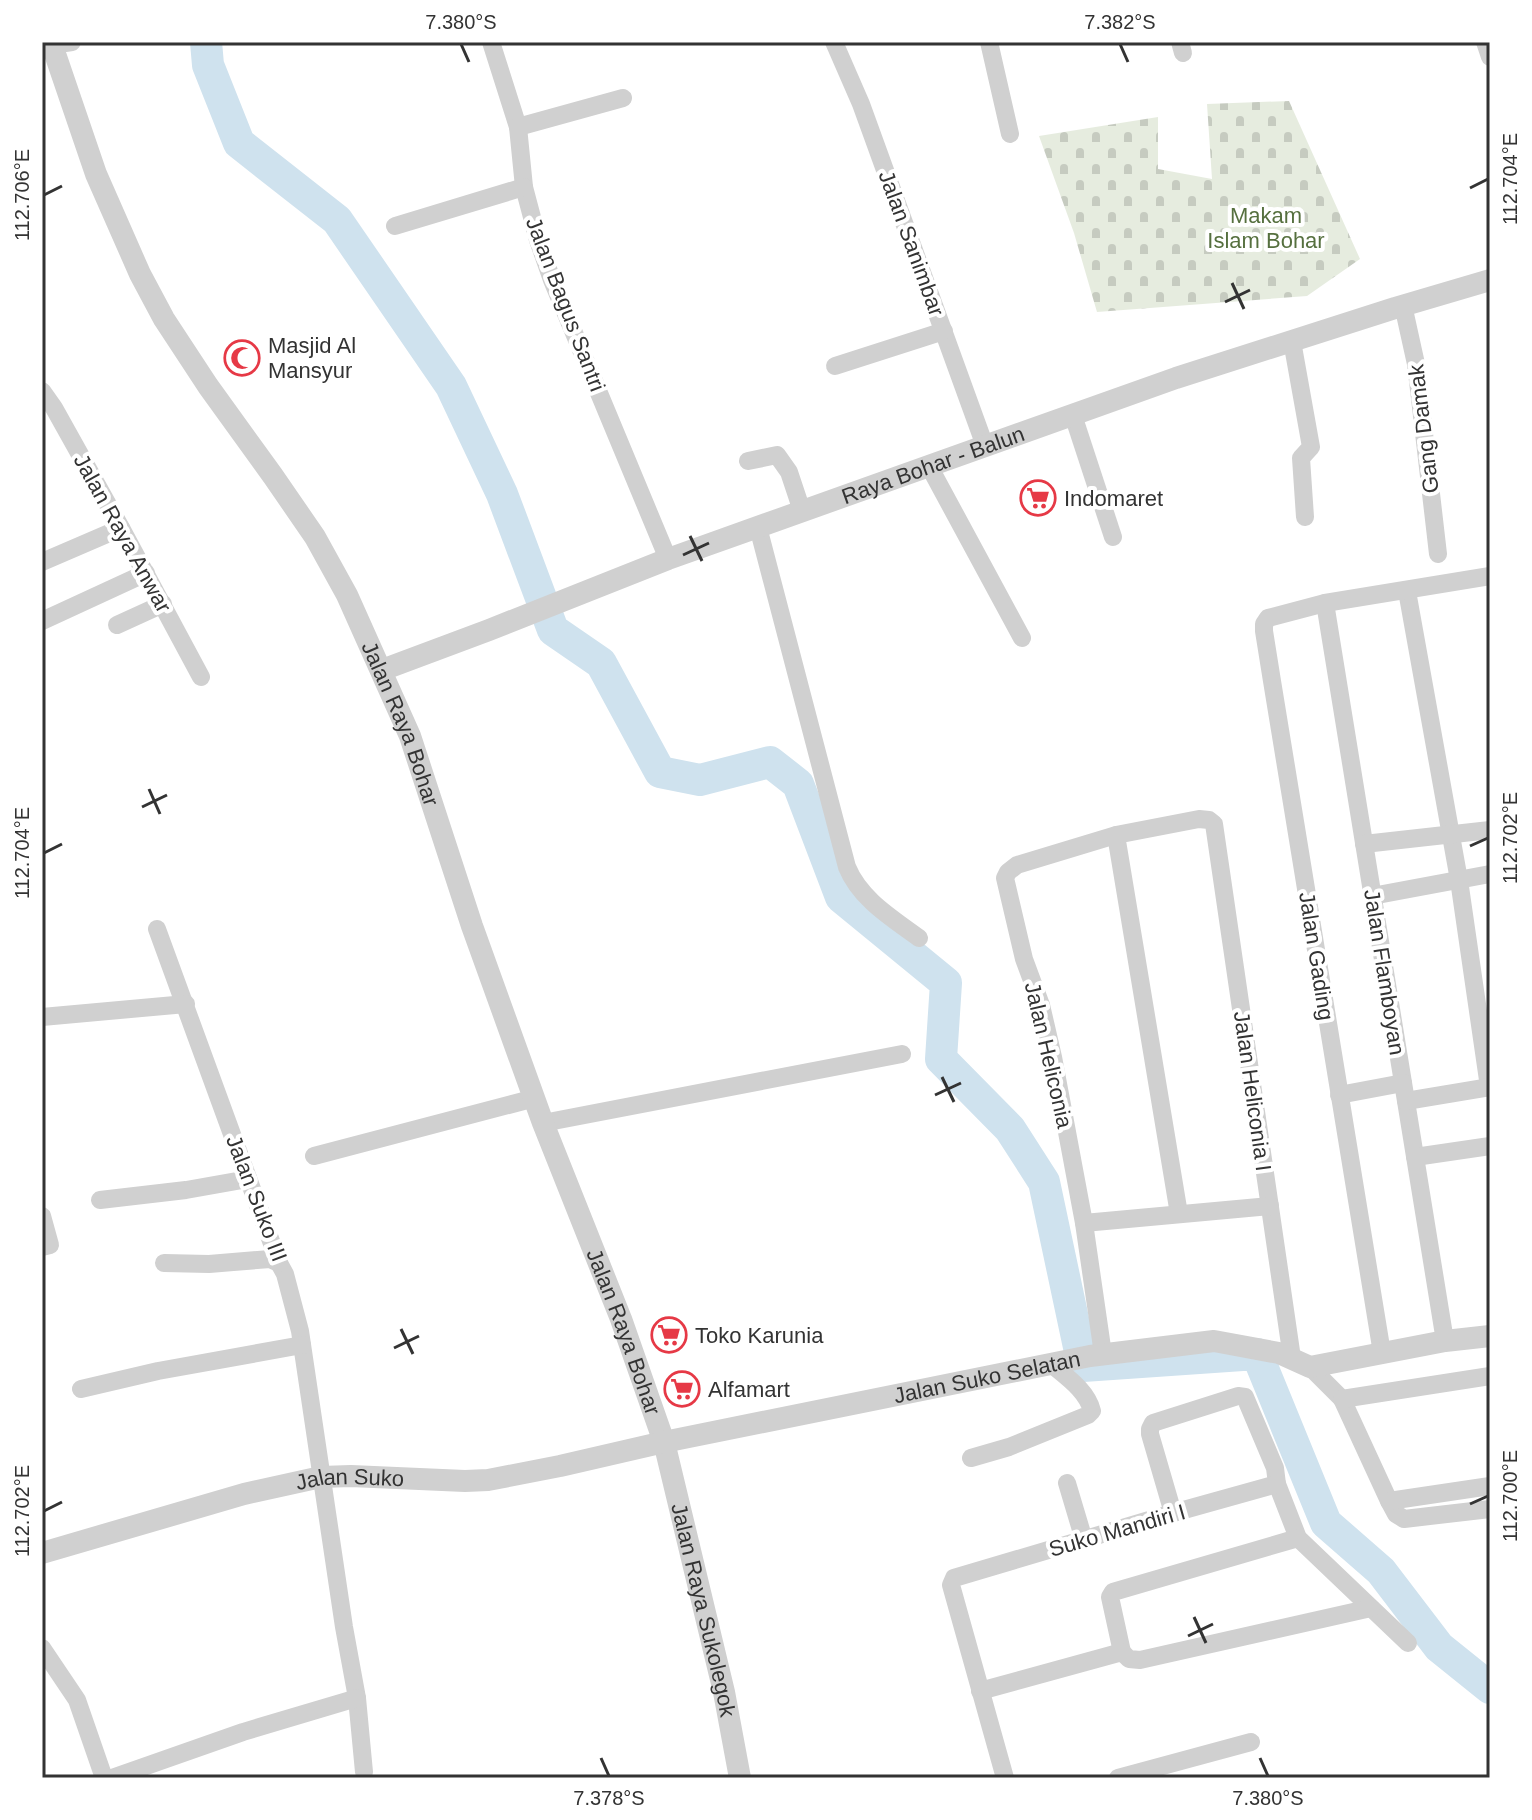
<svg xmlns="http://www.w3.org/2000/svg" width="1532" height="1820" viewBox="0 0 1532 1820" font-family="Helvetica,sans-serif">
  <defs>
    <pattern id="cemetery-stones" width="16" height="16" patternUnits="userSpaceOnUse" patternTransform="scale(2)"><rect width="16" height="16" fill="#e6ecdf"/><path d="M2 7V4a2 2 0 0 1 4 0v3zM10 15v-3a2 2 0 0 1 4 0v3z" fill="#c6cbc0"/></pattern>
  </defs>
  <rect width="100%" height="100%" fill="#fff"/>
  <!-- cemetery -->
  <polygon fill="url(#cemetery-stones)" points="1289,101 1360,259 1307,296 1097,312 1074,233 1039,136 1158,117 1158,169 1212,179 1207,104"/>
  <g fill="none" stroke-linecap="round" stroke-linejoin="round">
    <!-- river -->
    <polyline stroke="#cfe2ee" stroke-width="32" points="206,42 208,65 239,143 337,220 451,386 502,494 553,630 601,663 660,772 700,780 770,762 798,784 841,897 946,983 941,1059 1010,1129 1044,1182 1083,1366 1257,1354 1326,1523 1381,1571 1439,1647 1490,1688"/>
    <!-- minor -->
    <g stroke="#d0d0d0" stroke-width="18">
      <polyline points="51,42 52,45 72,42"/>
      <polyline points="491,42 518,127 524,187 538,240 552,280 668,559"/>
      <polyline points="834,42 861,104 985,446"/>
      <polyline points="989,42 1010,134"/>
      <polyline points="1180,42 1183,53"/>
      <polyline points="1485,42 1490,57"/>
      <polyline points="518,127 623,98"/>
      <polyline points="395,226 524,187"/>
      <polyline points="1403,305 1416,364 1438,554"/>
      <polyline points="1292,341 1311,447 1301,458 1305,517"/>
      <polyline points="835,366 944,331"/>
      <polyline points="42,391 54,408 121,528 201,677"/>
      <polyline points="1073,415 1113,537"/>
      <polyline points="748,461 777,455 789,472 802,511"/>
      <polyline points="929,466 1022,638"/>
      <path d="M758,527L847,867C860,899 892,918 919,938"/>
      <polyline points="42,562 121,528"/>
      <polyline points="1407,591 1459,880 1489,1087"/>
      <polyline points="1325,603 1445,1341"/>
      <polyline points="42,621 146,573"/>
      <polyline points="117,625 163,604"/>
      <polyline points="1364,844 1490,830"/>
      <polyline points="1372,896 1490,874"/>
      <polyline points="157,929 279,1263 285,1274 300,1331 344,1627 357,1698 364,1772"/>
      <polyline points="42,1017 186,1004"/>
      <polyline points="1339,1095 1403,1083"/>
      <polyline points="1406,1101 1490,1087"/>
      <polyline points="543,1123 902,1054"/>
      <polyline points="314,1156 535,1098"/>
      <polyline points="1415,1157 1490,1146"/>
      <polyline points="100,1200 186,1190 248,1179"/>
      <polyline points="1179,1214 1116,835 1199,819 1209,820 1214,824 1292,1358"/>
      <polyline points="42,1216 50,1245 42,1247"/>
      <polyline points="1084,1223 1270,1206"/>
      <polyline points="164,1263 209,1264 270,1259 279,1263"/>
      <polyline points="1382,1353 1272,681 1264,631 1264,624 1268,618 1325,603 1490,576"/>
      <polyline points="1103,1354 1084,1223 1053,1057 1041,1005 1024,959 1005,878 1008,872 1017,865 1116,835"/>
      <polyline points="1310,1367 1342,1399 1389,1501 1396,1514 1404,1519 1490,1509"/>
      <polyline points="81,1389 158,1371 302,1345"/>
      <polyline points="1342,1399 1490,1376"/>
      <path d="M971,1458L1009,1447L1088,1415L1092,1411C1087,1390 1065,1376 1050,1363"/>
      <polyline points="1067,1483 1084,1540"/>
      <polyline points="1389,1501 1490,1486"/>
      <polyline points="1173,1513 1150,1434 1150,1429 1153,1423 1238,1396 1245,1397 1275,1468 1277,1484 1298,1538 1408,1643"/>
      <polyline points="42,1648 77,1700 104,1778"/>
      <polyline points="1122,1652 1110,1597 1113,1592 1298,1538"/>
      <polyline points="980,1691 1122,1652 1129,1659 1140,1660 1371,1608"/>
      <polyline points="112,1778 243,1732 357,1698"/>
      <polyline points="1005,1778 951,1585 954,1578 1173,1513 1277,1484"/>
      <polyline points="1118,1778 1251,1742"/>
    </g>
    <!-- tertiary -->
    <g stroke="#d0d0d0" stroke-width="22">
      <path id="s1" d="M42,48L52,45L96,174L140,274L164,319L208,386L273,476L315,537L347,595L410,736L472,926L543,1123L621,1319L664,1442L724,1692L740,1778"/>
      <path id="s2" d="M382,670L489,630L668,559L1176,378L1395,308L1490,280"/>
      <path id="s3" d="M42,1553L244,1494L321,1477L351,1476L465,1481L488,1480L560,1466L664,1442L1090,1356L1214,1341L1279,1353L1310,1367L1445,1341L1490,1336"/>
    </g>
  </g>
  <!-- ticks -->
  <path fill="none" stroke="#333" stroke-width="3" d="M461,44L469,62M1120,44L1128,62M1470,188L1488,179M44,195L62,186M1232,283L1244,309M1225,302L1250,290M690,536L702,561M683,555L709,543M149,789L160,814M142,807L167,795M1470,846L1488,838M44,853L62,844M942,1077L954,1102M935,1095L961,1083M401,1329L413,1354M394,1348L419,1336M1470,1504L1488,1496M44,1511L62,1502M1194,1617L1206,1643M1188,1636L1213,1624M601,1758L609,1776M1260,1758L1268,1776"/>
  <!-- icons -->
  <defs>
    <symbol id="mosque-ring" viewBox="-11 -11 22 22"><circle r="9.5" fill="#fff" stroke="#e63946" stroke-width="1.5"/><path d="M3.5-4.9A6 6 0 1 0 3.5 4.9A5 5 0 1 1 3.5-4.9Z" fill="#e63946"/></symbol>
    <symbol id="supermarket-ring" viewBox="-11 -11 22 22"><circle r="9.5" fill="#fff" stroke="#e63946" stroke-width="1.5"/><path d="M-6-5.5h2.5l.6 2H6L4.5 2H-2.5L-4.4-4H-6ZM-1.5 3.2a1.3 1.3 0 1 0 .1 0ZM3 3.2a1.3 1.3 0 1 0 .1 0Z" fill="#e63946"/></symbol>
  </defs>
  <g fill-rule="evenodd">
    <use href="#mosque-ring" x="222" y="338" width="40" height="40"/>
    <use href="#supermarket-ring" x="1018" y="478" width="40" height="40"/>
    <use href="#supermarket-ring" x="649" y="1315" width="40" height="40"/>
    <use href="#supermarket-ring" x="662" y="1369" width="40" height="40"/>
  </g>
  <g text-anchor="middle" stroke-width="8" stroke-linejoin="round" paint-order="stroke">
    <!-- park labels -->
    <g font-size="22" fill="#56703f" stroke="#fff">
      <text x="1266" y="223">Makam<tspan x="1266" dy="25">Islam Bohar</tspan></text>
    </g>
    <!-- street labels -->
    <g font-size="22" fill="#333" stroke="#fff">
      <text transform="translate(912 243) rotate(70)" y="8">Jalan Sanimbar</text>
      <text transform="translate(566 304) rotate(69)" y="8">Jalan Bagus Santri</text>
      <text transform="translate(1423 429) rotate(-97)" y="8">Gang Damak</text>
      <text dy="8" stroke="none"><textPath href="#s2" startOffset="588">Raya Bohar - Balun</textPath></text>
      <text transform="translate(123 533) rotate(61)" y="8">Jalan Raya Anwar</text>
      <text dy="8" stroke="none"><textPath href="#s1" startOffset="778">Jalan Raya Bohar</textPath></text>
      <text transform="translate(1317 956) rotate(81)" y="8">Jalan Gading</text>
      <text transform="translate(1385 972) rotate(81)" y="8">Jalan Flamboyan</text>
      <text transform="translate(1049 1055) rotate(77)" y="8">Jalan Heliconia</text>
      <text transform="translate(1253 1091) rotate(82)" y="8">Jalan Heliconia I</text>
      <text transform="translate(257 1198) rotate(69)" y="8">Jalan Suko III</text>
      <text dy="8" stroke="none"><textPath href="#s1" startOffset="1426">Jalan Raya Bohar</textPath></text>
      <text dy="8" stroke="none"><textPath href="#s3" startOffset="966">Jalan Suko Selatan</textPath></text>
      <text dy="8" stroke="none"><textPath href="#s3" startOffset="318">Jalan Suko</textPath></text>
      <text transform="translate(1117 1530) rotate(-16)" y="8">Suko Mandiri I</text>
      <text dy="8" stroke="none"><textPath href="#s1" startOffset="1716">Jalan Raya Sukolegok</textPath></text>
    </g>
    <!-- poi labels -->
    <g font-size="22" fill="#333" stroke="#fff" text-anchor="start">
      <text x="268" y="353">Masjid Al<tspan x="268" dy="25">Mansyur</tspan></text>
      <text x="1064" y="506">Indomaret</text>
      <text x="695" y="1343">Toko Karunia</text>
      <text x="708" y="1397">Alfamart</text>
    </g>
  </g>
  <!-- border -->
  <rect width="1532" height="1820" fill="none" stroke="#ffffff" stroke-width="88"/>
  <rect x="44" y="44" width="1444" height="1732" fill="none" stroke="#333" stroke-width="3"/>
  <g font-size="20" text-anchor="middle" fill="#333">
    <text x="461" y="29">7.380°S</text>
    <text x="1120" y="29">7.382°S</text>
    <text transform="translate(1510 179) rotate(-90)" y="7">112.704°E</text>
    <text transform="translate(22 195) rotate(-90)" y="7">112.706°E</text>
    <text transform="translate(1510 838) rotate(-90)" y="7">112.702°E</text>
    <text transform="translate(22 853) rotate(-90)" y="7">112.704°E</text>
    <text transform="translate(1510 1496) rotate(-90)" y="7">112.700°E</text>
    <text transform="translate(22 1511) rotate(-90)" y="7">112.702°E</text>
    <text x="609" y="1805">7.378°S</text>
    <text x="1268" y="1805">7.380°S</text>
  </g>
</svg>
